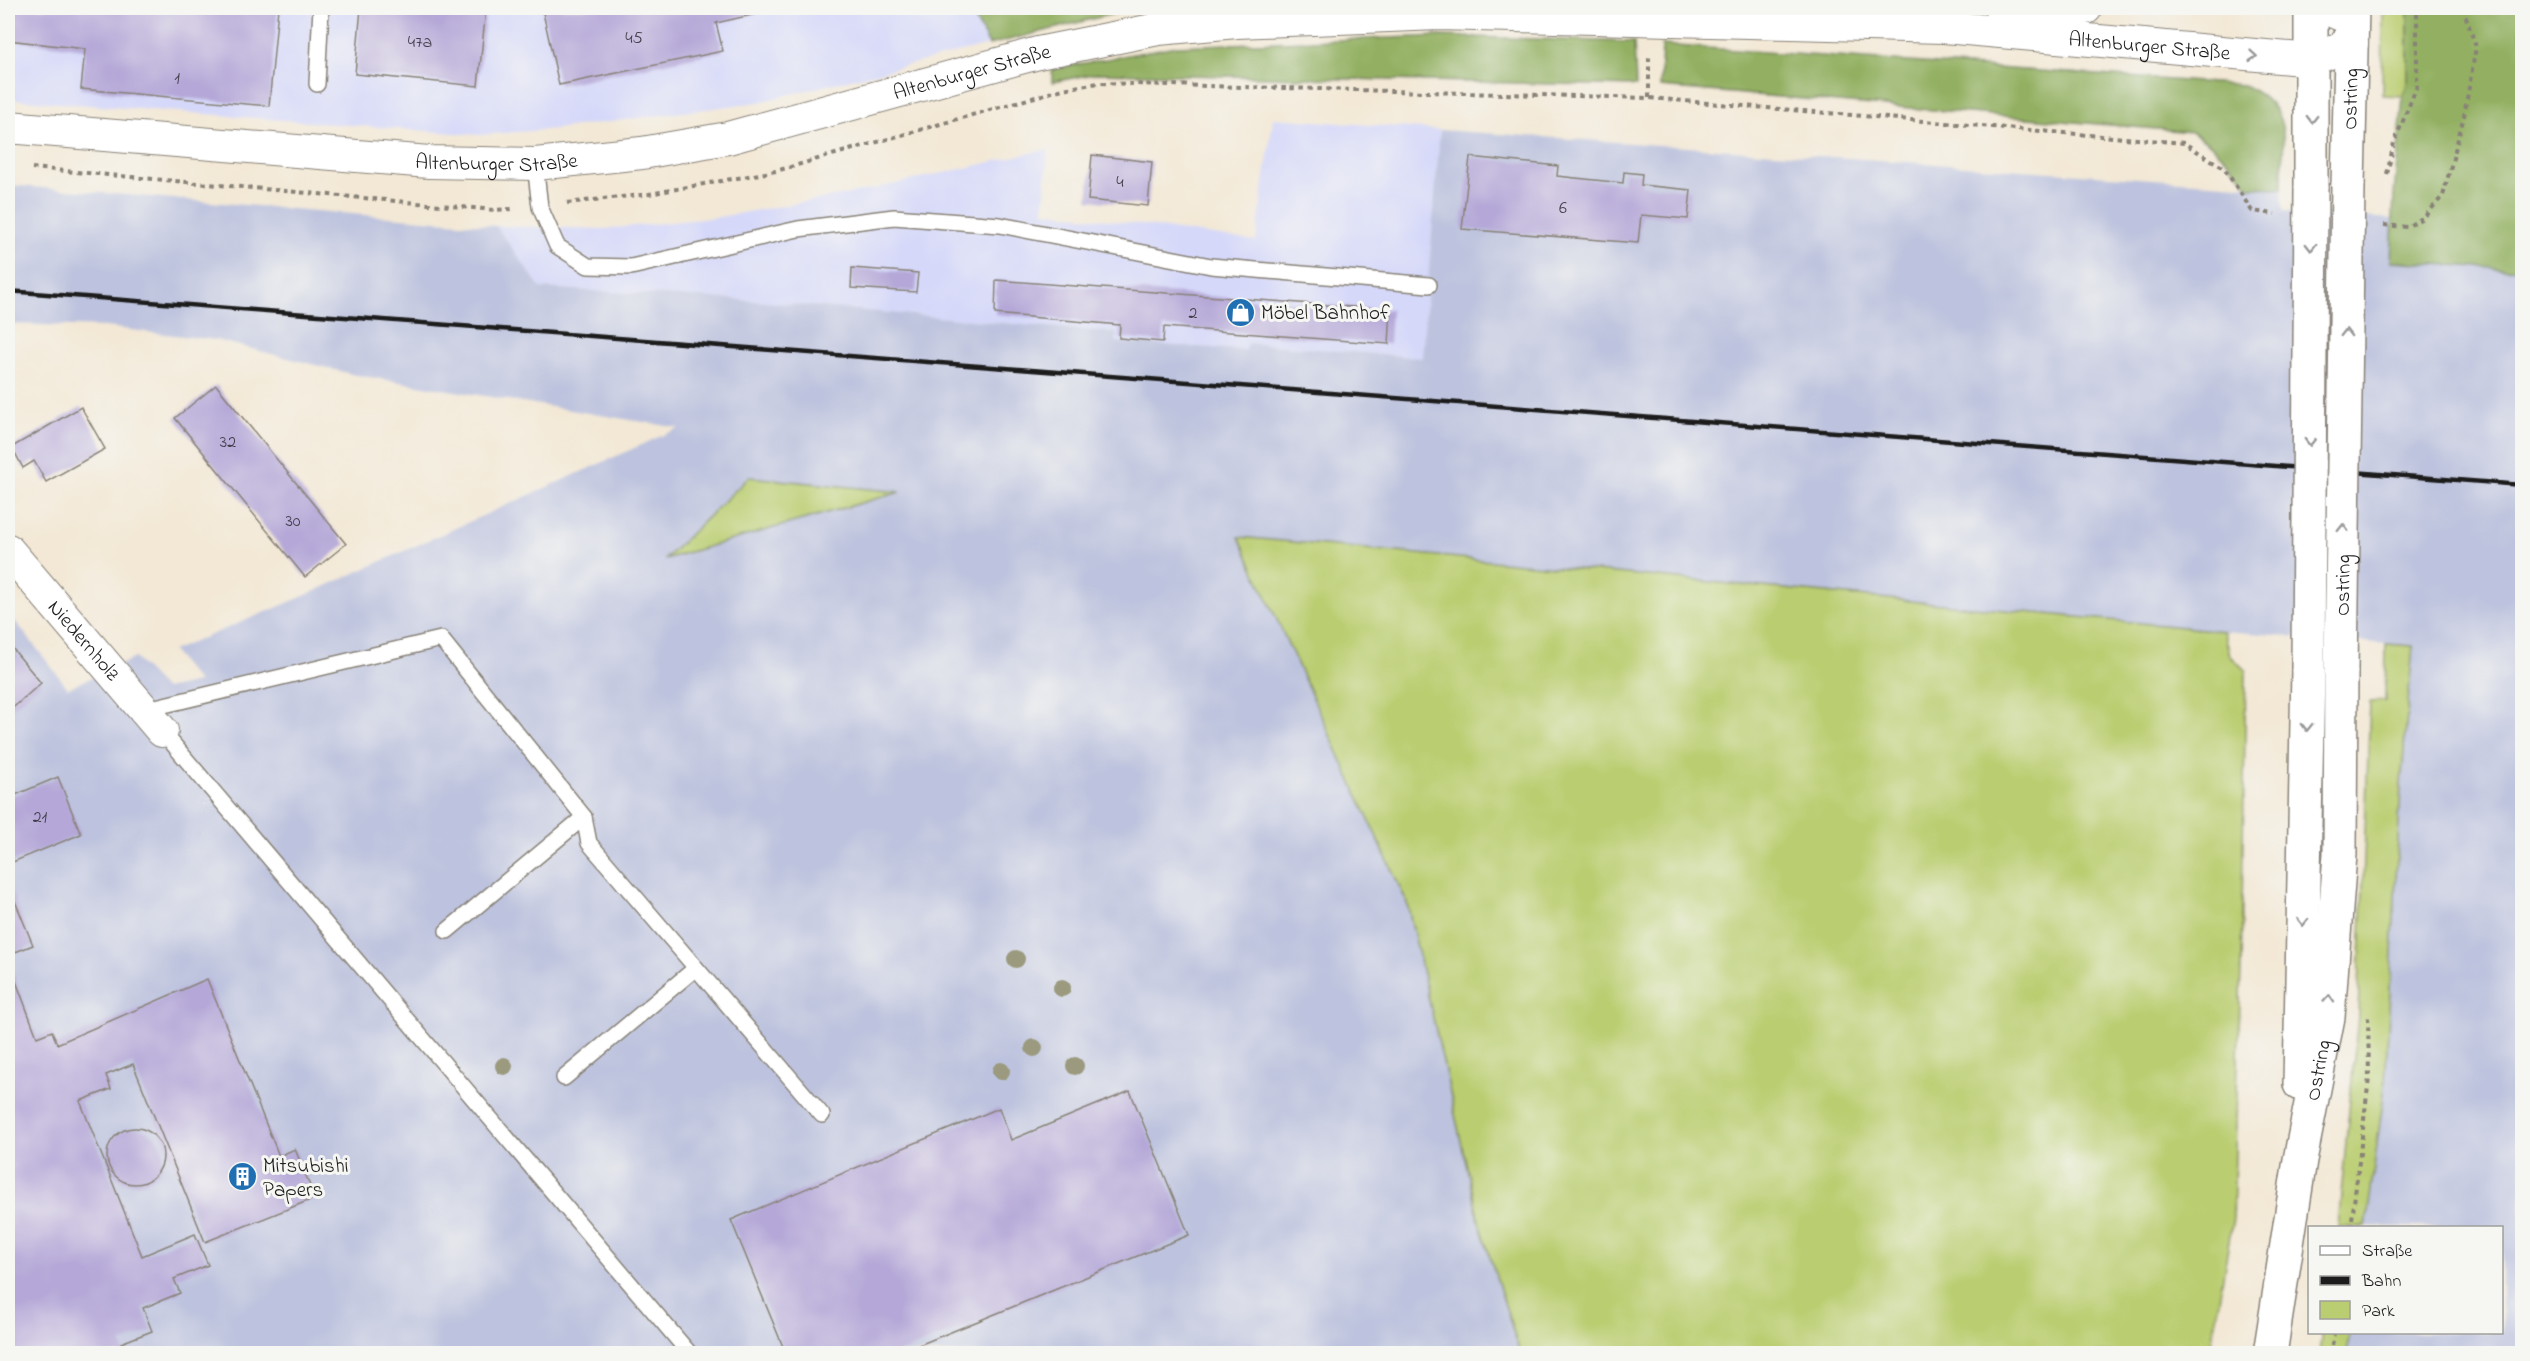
<svg xmlns="http://www.w3.org/2000/svg" width="2530" height="1361" viewBox="0 0 2530 1361" font-family="'Indie Flower',sans-serif">
  <rect width="100%" height="100%" fill="#f6f6f2"/>
  <filter id="ink" filterUnits="userSpaceOnUse"><feTurbulence type="fractalNoise" baseFrequency=".0167" numOctaves="2"/><feDisplacementMap in="SourceGraphic" scale="12" xChannelSelector="R" yChannelSelector="G"/><feConvolveMatrix kernelMatrix="1 2 1 2 8 2 1 2 1" color-interpolation-filters="sRGB"/></filter>
  <filter id="wash" filterUnits="userSpaceOnUse"><feTurbulence type="fractalNoise" baseFrequency=".008" numOctaves="4" result="noise"/><feDisplacementMap in="SourceGraphic" scale="24" xChannelSelector="R" yChannelSelector="G"/><feGaussianBlur stdDeviation="1.35" result="paint"/><feColorMatrix in="noise" values="0 0 0 0 0 0 0 0 0 0 0 0 0 0 0 0 0 1.4 0 .05"/><feComposite in="paint" operator="in"/></filter>
  <g filter="url(#wash)">
    <rect width="100%" height="100%" fill="#f3e8d5"/>
    <!-- built -->
    <g fill="#d5d8f9">
      <polygon points="8,8 969,8 989,45 759,102 556,129 479,135 8,99"/>
      <polygon points="1273,118 1440,130 1422,358 1248,343 1246,350 1115,342 1116,333 731,299 541,288 496,226 606,229 719,217 860,192 1048,149 1044,211 1256,241"/>
    </g>
    <!-- industrial -->
    <polygon fill="#bdc3de" points="1440,130 2282,188 2283,211 2392,219 2392,261 2522,270 2522,1353 2346,1353 2350,1333 2502,1332 2502,1228 2366,1227 2385,1085 2401,785 2412,646 2224,631 1240,537 1407,903 1480,1225 1520,1353 8,1353 8,612 68,688 135,658 165,689 198,682 172,651 297,599 679,428 351,374 216,340 105,327 8,324 8,185 496,226 541,288 731,299 1116,333 1116,342 1246,350 1247,343 1422,358"/>
    <!-- green -->
    <g fill="#bacd70" stroke="#6b7446" stroke-width="1.5">
      <polygon points="2383,8 2408,8 2408,81 2403,96 2382,95"/>
      <polygon points="749,477 900,492 665,559"/>
      <polygon points="1239,537 2224,631 2230,655 2246,671 2241,968 2233,1218 2210,1353 1520,1353 1480,1225 1407,903"/>
      <polygon points="2386,644 2413,646 2401,785 2385,1085 2366,1227 2338,1227 2358,1015 2370,702 2385,701"/>
      <polygon points="2322,1333 2350,1333 2346,1353 2319,1353"/>
    </g>
    <!-- forest -->
    <g fill="#93b062" stroke="#58663f" stroke-width="1.5">
      <polygon points="969,8 1136,8 989,45"/>
      <polygon points="2408,8 2522,8 2522,270 2391,261 2394,195 2403,96 2408,81"/>
      <polygon points="1442,36 1634,42 1636,86 1098,73 1052,82 1052,69 1176,46"/>
      <path d="M1662,45C1856,60 2050,70 2244,85C2295,111 2282,137 2282,188L2249,187C2232,165 2217,146 2192,132L1660,87Z"/>
    </g>
    <g id="blocks">
      <!-- building -->
      <g fill="#b5a8d8">
        <polygon points="8,8 278,8 269,106 81,89 85,49 8,40"/>
        <polygon points="361,8 486,8 478,86 355,74"/>
        <polygon points="542,8 782,8 716,23 723,51 559,85"/>
        <polygon points="1092,155 1152,162 1148,206 1088,200"/>
        <polygon points="1470,157 1558,166 1557,176 1623,183 1624,172 1642,174 1641,185 1691,190 1688,219 1641,215 1638,243 1462,229"/>
        <polygon points="852,268 918,273 916,292 851,288"/>
        <polygon points="996,280 1391,310 1389,344 1164,327 1163,342 1119,338 1120,325 995,314"/>
        <polygon points="216,385 346,544 305,577 175,418"/>
        <polygon points="81,407 105,449 46,482 34,461 23,468 12,447"/>
        <polygon points="8,643 41,683 8,712"/>
        <polygon points="58,777 81,834 8,864 8,798"/>
        <polygon points="8,884 33,945 8,955"/>
        <polygon points="8,960 37,1037 52,1031 57,1044 207,979 279,1156 295,1149 315,1198 205,1242 133,1064 106,1075 111,1089 80,1101 142,1256 195,1234 208,1265 174,1279 180,1293 143,1308 152,1331 121,1343 125,1354 8,1354"/>
        <polygon points="1130,1091 1189,1235 897,1354 786,1354 731,1220 999,1108 1011,1140"/>
        <circle cx="135" cy="1156" r="28"/>
      </g>
    </g>
  </g>
  <g filter="url(#ink)">
    <use href="#blocks" fill-opacity="0" stroke="#888278" stroke-width="1.5"/>
    <g fill="none" stroke-linecap="round" stroke-linejoin="round">
      <defs>
        <g id="lane">
          <polyline points="317,84 321,8"/>
          <polyline points="535,164 540,207 557,246 588,266 631,267 798,229 894,217 1000,225 1211,266 1429,285"/>
          <polyline points="143,710 441,639 584,817 589,843 822,1115"/>
          <polyline points="162,731 690,1354"/>
          <polyline points="447,931 584,817"/>
          <polyline points="564,1078 696,968"/>
        </g>
        <g id="street">
          <polyline points="2325,8 2352,20"/>
          <polyline points="2001,19 2086,8"/>
          <path id="s1" d="M8,127L429,162L535,164L642,153L728,138L1038,53L1158,29L1237,22L1439,14L1944,27L2312,60L2352,43"/>
          <path id="s2" d="M8,550L162,731"/>
        </g>
        <g id="secondary">
          <path id="s3" d="M2348,186L2352,8"/>
          <polyline points="2311,189 2311,8"/>
          <polyline points="2300,1084 2308,669"/>
          <path id="s4" d="M2270,1354L2300,1160L2328,1017L2340,854L2341,671"/>
        </g>
      </defs>
      <!-- lane casing -->
      <use href="#lane" stroke="#888278" stroke-width="18"/>
      <!-- street casing -->
      <use href="#street" stroke="#888278" stroke-width="34"/>
      <!-- secondary casing -->
      <use href="#secondary" stroke="#888278" stroke-width="36"/>
      <!-- path -->
      <g stroke="#888278" stroke-width="4" stroke-dasharray="4.5 4.5" stroke-linecap="butt">
        <polyline points="1649,98 1649,56"/>
        <polyline points="32,168 495,210 512,209"/>
        <polyline points="2387,174 2394,143 2417,86 2417,8"/>
        <polyline points="567,203 649,194 776,171 1063,89 1098,83 1649,98 2184,143 2224,168 2252,211 2275,214"/>
        <polyline points="2384,225 2407,227 2424,217 2443,196 2464,116 2476,47 2463,8"/>
        <polyline points="2351,1228 2369,1078 2368,1013"/>
        <polyline points="2331,1354 2334,1332"/>
      </g>
      <!-- lane -->
      <use href="#lane" stroke="#fff" stroke-width="15"/>
      <!-- street -->
      <use href="#street" stroke="#fff" stroke-width="32"/>
      <!-- secondary -->
      <use href="#secondary" stroke="#fff" stroke-width="33"/>
      <!-- rail -->
      <polyline stroke="#1c1c1c" stroke-width="4.5" points="8,291 2522,485"/>
      <defs>
        <g id="secondary-bridge">
          <polyline points="2308,669 2311,189"/>
          <path id="s5" d="M2341,671L2348,186"/>
        </g>
      </defs>
      <!-- secondary-bridge casing -->
      <use href="#secondary-bridge" stroke="#888278" stroke-width="36" stroke-linecap="butt"/>
      <!-- secondary-bridge -->
      <use href="#secondary-bridge" stroke="#fff" stroke-width="33"/>
    </g>
    <!-- trees -->
    <g fill="#9b9a7f">
      <circle cx="1016" cy="959" r="9"/>
      <circle cx="1062" cy="988" r="9"/>
      <circle cx="1034" cy="1048" r="9"/>
      <circle cx="504" cy="1066" r="9"/>
      <circle cx="1075" cy="1066" r="9"/>
      <circle cx="1001" cy="1071" r="9"/>
    </g>
    <!-- one-way arrows -->
    <defs><path id="oneway-chevron" d="M-2-3.5L2.5 0L-2 3.5" fill="none" stroke-width="1.6" stroke-linecap="round" stroke-linejoin="round" transform="scale(1.5)"/></defs>
    <g stroke="#999">
      <use href="#oneway-chevron" transform="translate(2253 56) rotate(5)"/>
      <use href="#oneway-chevron" transform="translate(2312 119) rotate(91)"/>
      <use href="#oneway-chevron" transform="translate(2311 247) rotate(90)"/>
      <use href="#oneway-chevron" transform="translate(2346 333) rotate(-89)"/>
      <use href="#oneway-chevron" transform="translate(2310 442) rotate(90)"/>
      <use href="#oneway-chevron" transform="translate(2343 528) rotate(-89)"/>
      <use href="#oneway-chevron" transform="translate(2307 727) rotate(91)"/>
      <use href="#oneway-chevron" transform="translate(2303 922) rotate(91)"/>
      <use href="#oneway-chevron" transform="translate(2329 999) rotate(-86)"/>
    </g>
  </g>
  <!-- icons -->
  <defs>
    <symbol id="shop-disc" viewBox="-11 -11 22 22"><circle r="9.5" fill="#1f6fb2" stroke="#f6f6f2"/><path d="M-5-2.5h2.3a2.7 3.5 0 0 1 5.4 0H5L5.5 6h-11ZM-1.5-2.5h3a1.5 2.3 0 0 0-3 0Z" fill="#fff"/></symbol>
    <symbol id="building-disc" viewBox="-11 -11 22 22"><circle r="9.5" fill="#1f6fb2" stroke="#f6f6f2"/><path d="M-4-6H4V6H1V3H-1V6H-4ZM-2.5-4.3h1.7v1.8h-1.7ZM.8-4.3h1.7v1.8H.8ZM-2.5-1h1.7V.8h-1.7ZM.8-1h1.7V.8H.8Z" fill="#fff"/></symbol>
  </defs>
  <g fill-rule="evenodd">
    <use href="#shop-disc" x="1224" y="296" width="33" height="33"/>
    <use href="#building-disc" x="226" y="1160" width="33" height="33"/>
  </g>
  <g text-anchor="middle" stroke-width="6" stroke-linejoin="round" paint-order="stroke">
    <!-- number labels -->
    <g font-size="18" fill="#423f4b">
      <text x="634" y="43">45</text>
      <text x="420" y="47">47a</text>
      <text x="177" y="83">1</text>
      <text x="1120" y="187">4</text>
      <text x="1563" y="213">6</text>
      <text x="1193" y="318">2</text>
      <text x="228" y="447">32</text>
      <text x="293" y="526">30</text>
      <text x="40" y="822">21</text>
    </g>
    <!-- street labels -->
    <g font-size="21" fill="#1c1c1c" stroke="#f6f6f2">
      <text dy="7" stroke="none"><textPath href="#s1" startOffset="2160">Altenburger Straße</textPath></text>
      <text dy="7" stroke="none"><textPath href="#s1" startOffset="976">Altenburger Straße</textPath></text>
      <text dy="7" stroke="none"><textPath href="#s3" startOffset="87">Ostring</textPath></text>
      <text dy="7" stroke="none"><textPath href="#s1" startOffset="490">Altenburger Straße</textPath></text>
      <text dy="7" stroke="none"><textPath href="#s5" startOffset="86">Ostring</textPath></text>
      <text dy="7" stroke="none"><textPath href="#s2" startOffset="118">Niedernholz</textPath></text>
      <text dy="7" stroke="none"><textPath href="#s4" startOffset="288">Ostring</textPath></text>
    </g>
    <!-- poi labels -->
    <g font-size="21" fill="#1c1c1c" stroke="#f6f6f2" text-anchor="start">
      <text x="1261" y="319">Möbel Bahnhof</text>
      <text x="263" y="1172">Mitsubishi<tspan x="263" dy="24">Papers</tspan></text>
    </g>
  </g>
  <!-- margin -->
  <rect width="2530" height="1361" fill="none" stroke="#f6f6f2" stroke-width="30"/>
  <!-- legend -->
  <rect x="2308" y="1226" width="195" height="108" fill="#f6f6f2" stroke="#9f9f9c" stroke-width="1.5"/>
  <rect x="2320" y="1246" width="30" height="9" fill="#ffffff" stroke="#9f9f9c" stroke-width="1.5"/>
  <text x="2362" y="1256" font-size="18" fill="#1c1c1c">Straße</text>
  <rect x="2320" y="1276" width="30" height="9" fill="#1c1c1c" stroke="#9f9f9c" stroke-width="1.5"/>
  <text x="2362" y="1286" font-size="18" fill="#1c1c1c">Bahn</text>
  <rect x="2320" y="1301" width="30" height="18" fill="#bacd70" stroke="#9f9f9c" stroke-width="1.5"/>
  <text x="2362" y="1316" font-size="18" fill="#1c1c1c">Park</text>
</svg>
